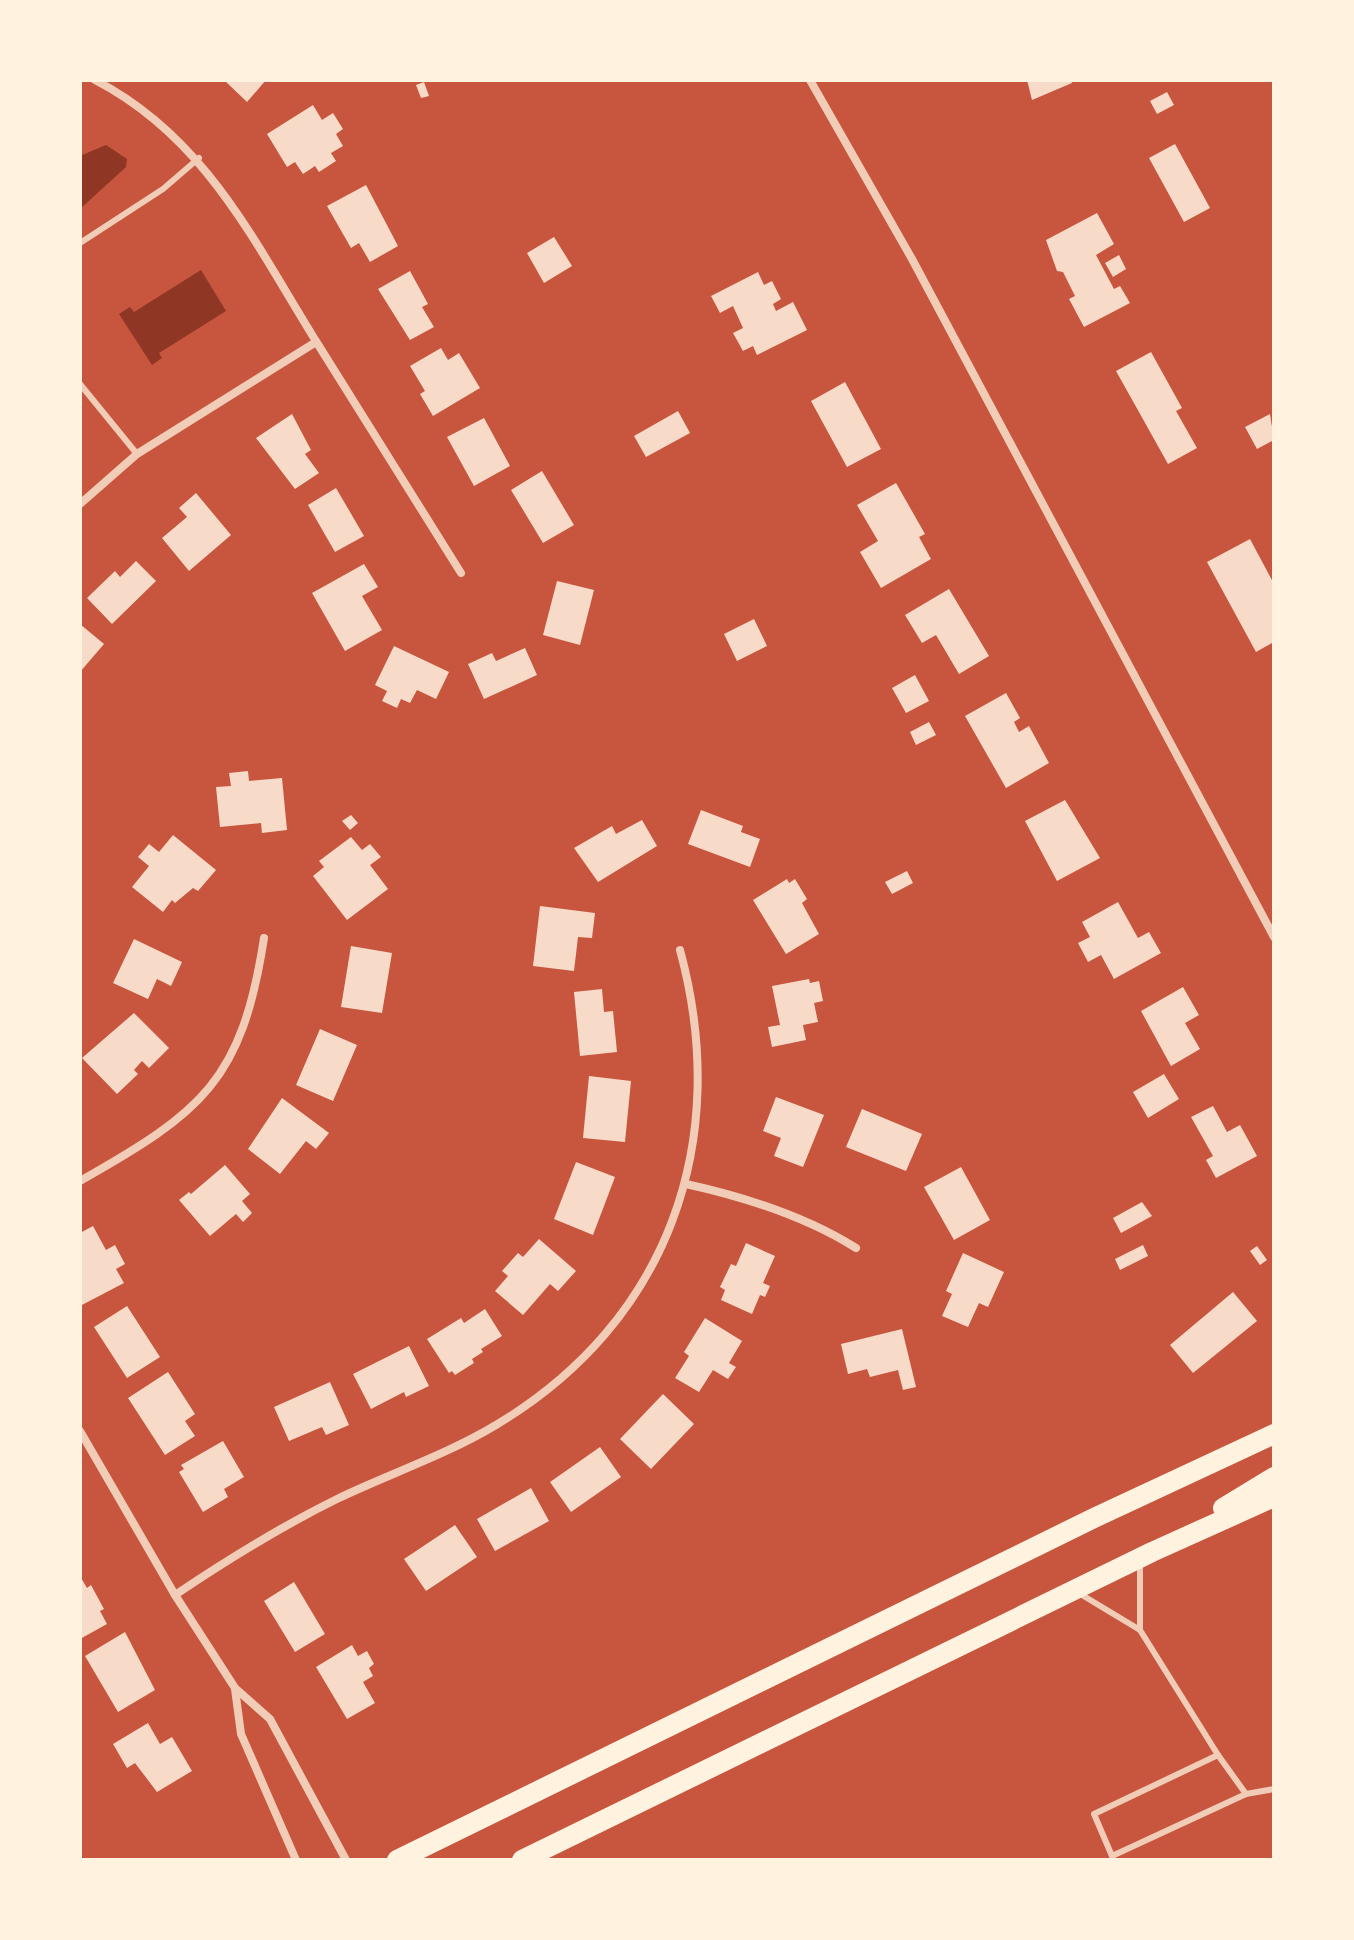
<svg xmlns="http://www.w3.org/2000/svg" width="1354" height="1940" viewBox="0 0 1354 1940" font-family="'Public Sans',sans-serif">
  <rect width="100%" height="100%" fill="#c8553d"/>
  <!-- water -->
  <g fill="#8f3625">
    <polygon points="106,145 127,159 126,167 80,209 80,156"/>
    <polygon points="201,270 226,311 159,353 162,358 152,365 119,314 130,307 134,312"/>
  </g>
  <!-- building -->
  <g fill="#f7dbc8">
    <polygon points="224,80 266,80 247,102"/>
    <polygon points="1027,80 1071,80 1072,83 1032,100"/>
    <polygon points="424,82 429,96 421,98 416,85"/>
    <polygon points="1167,92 1174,105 1157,114 1150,101"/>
    <polygon points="313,105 322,120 333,113 343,129 336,134 343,146 331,153 336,161 319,172 315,166 303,174 295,162 287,167 267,134"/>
    <polygon points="1175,144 1210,208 1184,222 1149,158"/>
    <polygon points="366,185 398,246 370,262 359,243 351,248 327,206"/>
    <polygon points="1097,213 1114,244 1096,255 1114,289 1120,286 1130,303 1084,327 1069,299 1075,296 1063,272 1057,271 1046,240"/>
    <polygon points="554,237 572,266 544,283 527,253"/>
    <polygon points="1119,255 1126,269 1113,277 1105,263"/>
    <polygon points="410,271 428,304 422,307 434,327 410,340 378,289"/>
    <polygon points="758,272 764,285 772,281 781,299 773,304 776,311 793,302 807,330 757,355 753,346 743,351 733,333 743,328 733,306 720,313 711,296"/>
    <polygon points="441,348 448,360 459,353 480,388 433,416 420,394 425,391 410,366"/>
    <polygon points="1151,352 1182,408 1176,411 1197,448 1168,464 1116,371"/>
    <polygon points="845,382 881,449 847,467 811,401"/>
    <polygon points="678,411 690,433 646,457 634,436"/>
    <polygon points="292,414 311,450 305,454 319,473 295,489 256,438"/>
    <polygon points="1270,414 1274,440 1257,449 1245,427"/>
    <polygon points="484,418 510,466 474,486 447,437"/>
    <polygon points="542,471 574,525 543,543 511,490"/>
    <polygon points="896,483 925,534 919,537 931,559 881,588 860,552 878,541 857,505"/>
    <polygon points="336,488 364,536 335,552 308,505"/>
    <polygon points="196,493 231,535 189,571 162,538 187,517 179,508"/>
    <polygon points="1250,539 1274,584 1274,642 1256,652 1207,562"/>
    <polygon points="136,561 156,581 112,624 87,598 115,571 120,577"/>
    <polygon points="364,564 378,587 362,596 382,630 345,651 312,593"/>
    <polygon points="557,581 594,590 580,645 543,635"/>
    <polygon points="949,589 989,656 959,674 936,635 922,643 905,615"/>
    <polygon points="754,619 767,646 737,661 724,634"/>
    <polygon points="80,624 104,644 80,672"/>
    <polygon points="394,646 449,672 436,699 417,690 410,703 401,699 397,708 382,701 387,691 375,685"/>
    <polygon points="525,648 537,675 484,699 468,664 492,653 496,661"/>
    <polygon points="915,675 929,701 906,713 892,688"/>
    <polygon points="1006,693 1020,718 1014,722 1019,732 1029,726 1049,763 1006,788 965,716"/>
    <polygon points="929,722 936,735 916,745 910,732"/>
    <polygon points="248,771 249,781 282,778 287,830 262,833 261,823 220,827 216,787 231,786 229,773"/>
    <polygon points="1065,800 1100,858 1057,881 1025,821"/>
    <polygon points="701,810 743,826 741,832 760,839 750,867 688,844"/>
    <polygon points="351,815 358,823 350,830 342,821"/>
    <polygon points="642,820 657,846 598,882 574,848 612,826 616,834"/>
    <polygon points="173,835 216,870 198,891 193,888 175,903 172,900 163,912 132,887 149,866 138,857 149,844 159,852"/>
    <polygon points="351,837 362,850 370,844 381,857 370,865 388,889 347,920 313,876 324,867 319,861"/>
    <polygon points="907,871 913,883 892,894 885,882"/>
    <polygon points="787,879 789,883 795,879 807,899 802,903 819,934 786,954 753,900"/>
    <polygon points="1118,902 1138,938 1149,932 1161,953 1114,979 1101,955 1088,962 1078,943 1090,937 1082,922"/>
    <polygon points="540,906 595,913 592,938 578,937 574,971 533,966"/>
    <polygon points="134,939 182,962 171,986 157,979 148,999 113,983"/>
    <polygon points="351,946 392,953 382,1013 341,1007"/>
    <polygon points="809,979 810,983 819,981 823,1001 814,1003 818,1022 803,1025 806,1040 772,1047 768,1027 780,1025 772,986"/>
    <polygon points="1183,987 1199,1015 1185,1023 1200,1049 1171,1066 1141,1011"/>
    <polygon points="602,989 604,1012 613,1011 617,1052 580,1056 574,992"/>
    <polygon points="134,1013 169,1048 149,1068 142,1061 134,1070 138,1074 117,1094 82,1058"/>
    <polygon points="320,1029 357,1045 333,1101 296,1085"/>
    <polygon points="1164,1074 1179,1099 1148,1118 1133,1092"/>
    <polygon points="589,1076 631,1081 625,1142 583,1138"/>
    <polygon points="776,1097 824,1115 803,1167 774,1156 781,1138 763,1131"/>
    <polygon points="282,1098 329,1133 316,1149 306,1141 280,1174 248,1149"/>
    <polygon points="1213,1106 1227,1132 1240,1125 1257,1156 1216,1178 1206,1160 1213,1156 1191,1117"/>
    <polygon points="862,1109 922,1134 906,1171 846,1147"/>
    <polygon points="576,1162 615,1177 593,1235 554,1219"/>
    <polygon points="225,1165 250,1194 242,1201 252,1213 243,1222 236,1214 210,1236 179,1200 189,1192 191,1194"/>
    <polygon points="961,1167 990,1220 954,1240 924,1187"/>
    <polygon points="1142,1202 1152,1216 1121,1233 1113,1218"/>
    <polygon points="93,1226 106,1250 115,1245 125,1264 116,1269 124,1283 80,1306 80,1233"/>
    <polygon points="539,1239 576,1271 558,1291 550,1284 523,1315 495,1291 508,1276 502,1271 518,1253 523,1257"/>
    <polygon points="746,1243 775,1256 763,1283 770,1286 765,1297 760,1295 752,1314 721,1300 725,1290 720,1287 731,1264 736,1266"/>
    <polygon points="1143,1245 1148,1256 1120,1270 1115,1259"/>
    <polygon points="1257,1246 1267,1260 1260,1265 1250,1251"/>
    <polygon points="963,1253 1004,1272 988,1307 979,1303 968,1327 942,1316 952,1294 946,1291"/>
    <polygon points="1233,1292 1257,1321 1193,1373 1170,1345"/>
    <polygon points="127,1306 160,1357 127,1378 94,1327"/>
    <polygon points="485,1309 502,1336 481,1349 483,1352 472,1359 474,1363 455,1375 452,1371 449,1373 427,1339 461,1318 464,1323"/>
    <polygon points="705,1318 742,1341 729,1363 736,1367 728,1379 713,1370 699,1392 675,1378 689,1356 684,1352"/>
    <polygon points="902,1329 916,1387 903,1390 898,1370 870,1377 867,1369 848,1374 841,1344"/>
    <polygon points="409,1346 429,1386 406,1397 404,1392 371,1409 353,1374"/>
    <polygon points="168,1372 195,1414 185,1421 195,1436 165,1455 128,1398"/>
    <polygon points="330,1382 349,1425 326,1435 322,1427 289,1441 274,1407"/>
    <polygon points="663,1394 694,1424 651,1469 620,1439"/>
    <polygon points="223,1441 244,1477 224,1489 228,1497 203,1512 179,1472 184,1469 181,1465"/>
    <polygon points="600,1447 621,1477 571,1512 550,1482"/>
    <polygon points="531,1488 549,1521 495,1551 477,1519"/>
    <polygon points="455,1525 477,1557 426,1591 404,1559"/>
    <polygon points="80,1576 87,1588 91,1585 104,1609 100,1611 107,1624 80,1639"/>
    <polygon points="294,1582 325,1634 295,1652 264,1601"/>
    <polygon points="125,1632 155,1690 118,1712 85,1656"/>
    <polygon points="352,1645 358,1656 367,1651 374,1664 369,1668 373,1676 363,1682 375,1703 347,1719 316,1667"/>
    <polygon points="148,1723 160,1744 172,1737 192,1771 157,1792 135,1763 127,1768 113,1744"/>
  </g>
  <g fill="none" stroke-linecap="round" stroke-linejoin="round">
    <!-- service -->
    <g stroke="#f1ccb7" stroke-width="6">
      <polyline points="80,243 163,189 199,158"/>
      <polyline points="80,384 137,454"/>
      <polyline points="1077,1592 1140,1630 1218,1755 1094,1814 1112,1856 1246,1794 1274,1789"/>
      <polyline points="1140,1630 1140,1562"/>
      <polyline points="1218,1755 1246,1794"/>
    </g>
    <!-- minor -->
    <g stroke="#f1ccb7" stroke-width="8">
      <path d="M95,80C207,138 255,244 319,346C366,422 414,497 461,573"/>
      <polyline points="810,80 912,259 1274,937"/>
      <polyline points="80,504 137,454 316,342"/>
      <path d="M80,1181C202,1112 242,1081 264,938"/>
      <path d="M686,1184C745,1197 805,1216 856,1248"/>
      <polyline points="80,1431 175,1595 235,1688 270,1719 346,1860"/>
      <path d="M175,1595C227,1560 280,1527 337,1499C389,1474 446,1455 496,1425C669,1322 732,1141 680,950"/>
      <polyline points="235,1689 241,1734 296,1860"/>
    </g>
    <!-- primary -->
    <g stroke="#fff3e0" stroke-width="20">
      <polyline points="1223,1508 1274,1477"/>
      <polyline points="397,1860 1094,1518 1274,1434"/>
      <polyline points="522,1860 1152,1552 1274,1497"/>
    </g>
  </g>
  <!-- border -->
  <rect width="1354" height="1940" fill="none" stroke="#fff3e0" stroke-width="164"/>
</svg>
